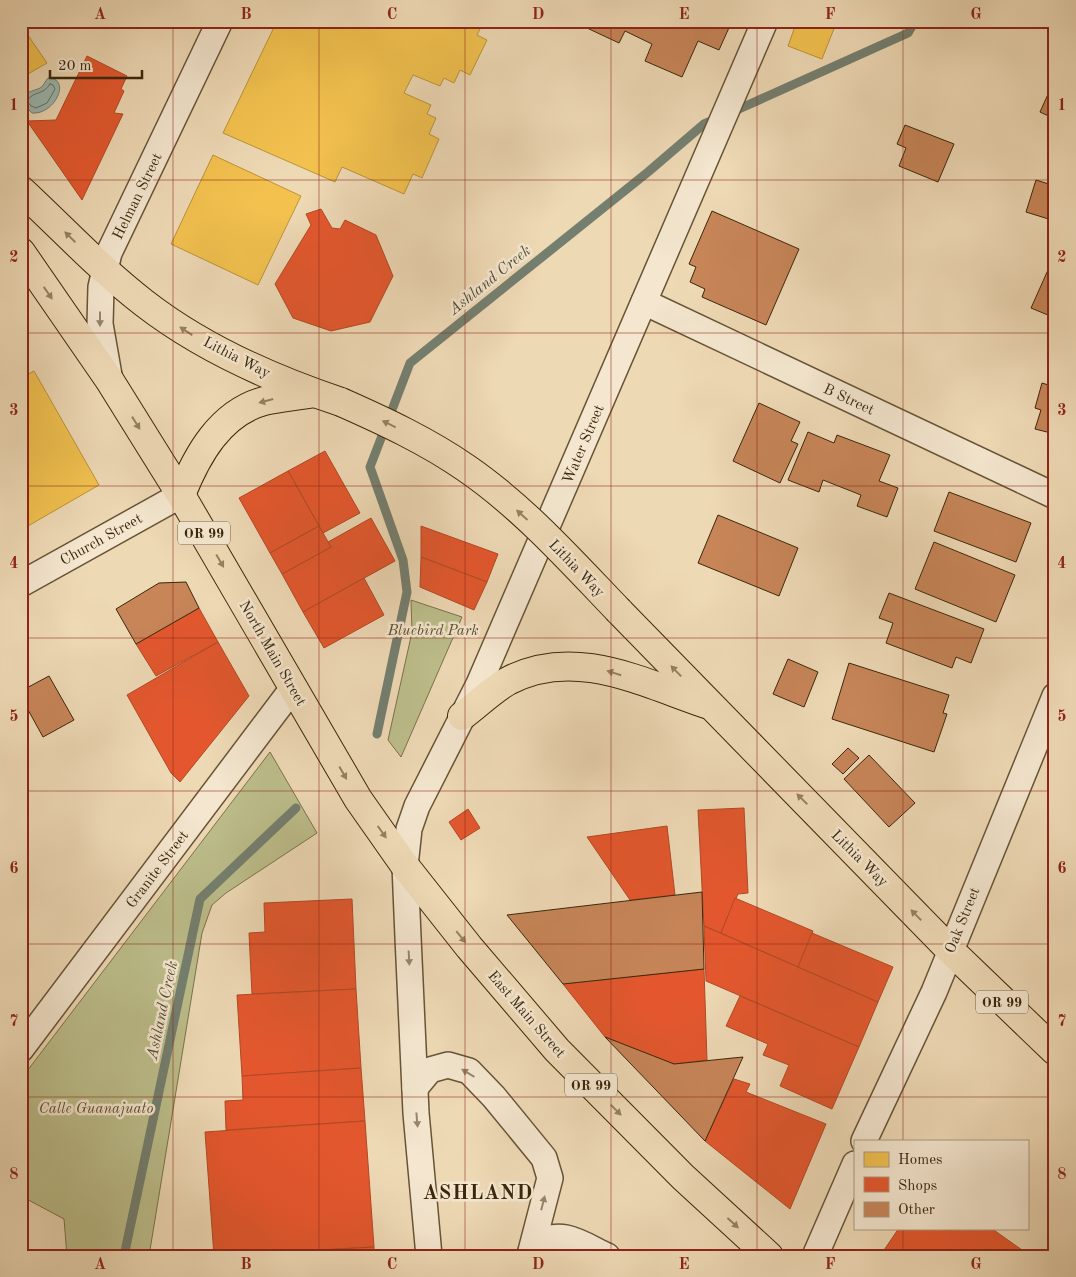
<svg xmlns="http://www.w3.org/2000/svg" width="1076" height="1277" viewBox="0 0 1076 1277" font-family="'Old Standard TT',serif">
  <rect width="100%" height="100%" fill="#eed9b5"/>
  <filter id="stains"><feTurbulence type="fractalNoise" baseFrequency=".004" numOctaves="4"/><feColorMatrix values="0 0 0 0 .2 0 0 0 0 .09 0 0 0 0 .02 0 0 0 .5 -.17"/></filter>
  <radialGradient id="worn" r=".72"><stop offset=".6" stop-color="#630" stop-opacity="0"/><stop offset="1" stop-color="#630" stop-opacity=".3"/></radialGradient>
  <!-- green -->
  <g fill="#bcbe8b" stroke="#7b724b">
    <polygon points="411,600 462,617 401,757 388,740 412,632"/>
    <polygon points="270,752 317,833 226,893 212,905 202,933 149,1256 67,1256 64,1219 21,1196 21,1079"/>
  </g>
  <!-- water -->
  <path fill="#9bb9b3" stroke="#747f70" d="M48,78C72,78 55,115 32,113L23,104C22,91 32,92 40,88C44,86 45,81 48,78Z"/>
  <!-- homes -->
  <g fill="#f2c14e" stroke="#bb933a">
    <polygon points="277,21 484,21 477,35 487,40 470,75 460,70 454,83 444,78 440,86 413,75 404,93 431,105 427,114 436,118 429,134 439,139 422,178 413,174 404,194 342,167 335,182 223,133"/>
    <polygon points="797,21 837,21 822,59 788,46"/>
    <polygon points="851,21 869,21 867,27"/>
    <polygon points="21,25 47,63 21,78"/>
    <polygon points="213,155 301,196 258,285 171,244"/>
    <polygon points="34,371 99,485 21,530 21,378"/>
  </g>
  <!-- shops -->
  <g fill="#e4572e" stroke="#b14924">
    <polygon points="87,56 127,76 121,89 124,91 114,113 123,114 82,200 27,121 56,120"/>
    <polygon points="321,209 332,228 340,229 345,220 376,235 393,276 370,322 331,331 293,318 275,284 311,225 306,214"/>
    <polygon points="325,451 360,513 323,533 288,471"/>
    <polygon points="288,471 319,526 270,553 239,498"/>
    <polygon points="371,518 395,561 303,612 282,574 331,547 328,542"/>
    <polygon points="319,526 331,547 282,574 270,553"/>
    <polygon points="421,526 498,554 487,582 421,557"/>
    <polygon points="421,557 487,582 474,610 420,587"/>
    <polygon points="364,578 384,615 324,648 303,612"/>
    <polygon points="199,608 218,642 156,676 136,644"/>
    <polygon points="218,642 249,696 180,782 171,773 127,695"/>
    <polygon points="744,808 748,893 738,894 721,933 704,926 698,810"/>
    <polygon points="468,809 480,828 461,840 449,822"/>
    <polygon points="667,826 675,895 630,900 587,837"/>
    <polygon points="735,898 813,931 798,967 721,933"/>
    <polygon points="352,899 356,989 252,994 249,933 265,932 264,903"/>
    <polygon points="704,926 878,1002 859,1047 706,981"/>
    <polygon points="812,933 893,967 878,1002 798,967"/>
    <polygon points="704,969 707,1060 674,1064 605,1037 563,984"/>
    <polygon points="356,989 361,1068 242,1076 237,995"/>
    <polygon points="740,996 859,1047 832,1109 780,1086 789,1065 763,1055 768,1044 726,1026"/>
    <polygon points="361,1068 365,1121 226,1130 225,1101 243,1100 242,1076"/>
    <polygon points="734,1079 750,1084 746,1092 826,1124 790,1209 705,1141"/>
    <polygon points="365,1121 374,1247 214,1256 205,1132"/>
    <polygon points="899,1228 991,1228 1029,1255 880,1256"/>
    <polygon points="374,1247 374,1256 231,1256 231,1255"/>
  </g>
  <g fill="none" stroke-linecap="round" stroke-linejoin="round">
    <!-- shore -->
    <path stroke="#6a705f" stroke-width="1" d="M50,84L53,85L55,89L47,103L36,108L31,106L27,101C34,90 43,96 50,84Z"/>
    <!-- stream -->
    <g stroke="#747f70" stroke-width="9">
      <polyline points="730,113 908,33 915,21"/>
      <polyline points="377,734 407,592 403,560 370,467 410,363 648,172 704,124 718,118"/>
      <polyline points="124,1256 200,899 296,808"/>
    </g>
  </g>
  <!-- building -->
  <g fill="#c78558" stroke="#3a270b">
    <polygon points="572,21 732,21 719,50 698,41 682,77 645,61 652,44 625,31 619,43"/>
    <polygon points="1049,92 1055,95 1055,119 1040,112"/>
    <polygon points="905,125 954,144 938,182 899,166 906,148 897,144"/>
    <polygon points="1036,180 1055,186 1055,221 1026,212"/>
    <polygon points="712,211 799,249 766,325 702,297 705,289 690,282 696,267 689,264"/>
    <polygon points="1048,270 1055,273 1055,318 1031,308"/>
    <polygon points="1042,383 1055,387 1055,434 1035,429 1041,410 1035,408"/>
    <polygon points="759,403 800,422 791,441 798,444 780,483 733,461"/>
    <polygon points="808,432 834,443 837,435 890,455 879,481 898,488 887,517 857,506 861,495 823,480 819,492 788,480"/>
    <polygon points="949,492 1031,523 1016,562 934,531"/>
    <polygon points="718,515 798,548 779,596 698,563"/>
    <polygon points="934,542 1015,575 996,622 915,589"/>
    <polygon points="186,582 199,608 136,644 116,609 159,583"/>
    <polygon points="889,593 984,629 971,663 956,657 952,668 886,643 893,623 879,618"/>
    <polygon points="788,659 818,672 804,707 773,694"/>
    <polygon points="849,663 949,695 943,713 947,714 934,752 832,719"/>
    <polygon points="49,676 74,720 43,737 21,697 21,691"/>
    <polygon points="848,748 859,758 843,774 832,764"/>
    <polygon points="869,755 915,803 889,827 844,779"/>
    <polygon points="702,892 704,969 563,984 507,915"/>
    <polygon points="605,1037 674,1064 743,1057 705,1141"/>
  </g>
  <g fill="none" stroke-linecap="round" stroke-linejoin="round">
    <defs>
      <g id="minor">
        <polyline points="644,302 1055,496"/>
        <polyline points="110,381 100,324 101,287 109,253 220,21"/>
        <polyline points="21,584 181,495"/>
        <polyline points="21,1049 293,688"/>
        <polyline points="415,1088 430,1070 448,1065 469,1071 494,1097 544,1158 550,1178 531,1251"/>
        <polyline points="864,1141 934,992 1055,696"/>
        <polyline points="429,1256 416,1113 408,937 405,866 409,829 417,806 479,684 765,21"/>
        <path d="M529,1256C532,1250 535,1248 539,1244C561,1227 585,1246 607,1256"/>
        <polyline points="815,1256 855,1164"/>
      </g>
      <g id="primary">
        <path d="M21,190C62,228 100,269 144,303C202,348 272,379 341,402"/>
        <polyline points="21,252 110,381 181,495 358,799 405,866 469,947 557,1050 683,1177 769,1256"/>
        <path d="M181,495C197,455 220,413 264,401C280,397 298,396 314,393"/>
        <polyline points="619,611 950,950 1055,1051"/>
        <path d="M462,716C477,705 492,690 508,681C574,646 641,682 706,704"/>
      </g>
    </defs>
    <!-- minor casing -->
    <use href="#minor" stroke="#675436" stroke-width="28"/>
    <!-- primary casing -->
    <use href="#primary" stroke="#3a270b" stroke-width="30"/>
    <!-- minor -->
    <use href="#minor" stroke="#f4e6cf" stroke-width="25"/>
    <!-- primary -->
    <use href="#primary" stroke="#eed9b5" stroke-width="28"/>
    <defs>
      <path id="primary-bridge" d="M341,402C384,421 427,441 466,468C523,507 571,561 619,611"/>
    </defs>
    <!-- primary-bridge casing -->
    <use href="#primary-bridge" stroke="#3a270b" stroke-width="30" stroke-linecap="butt"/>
    <!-- primary-bridge -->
    <use href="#primary-bridge" stroke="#eed9b5" stroke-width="28"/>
  </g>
  <!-- one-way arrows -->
  <defs><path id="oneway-solid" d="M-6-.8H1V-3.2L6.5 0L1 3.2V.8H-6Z" transform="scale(1.25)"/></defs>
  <g fill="#948060">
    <use href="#oneway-solid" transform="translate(70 237) rotate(-136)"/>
    <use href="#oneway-solid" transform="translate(48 293) rotate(55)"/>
    <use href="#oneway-solid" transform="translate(186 331) rotate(-147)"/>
    <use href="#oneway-solid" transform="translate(266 401) rotate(165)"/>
    <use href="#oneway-solid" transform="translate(136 423) rotate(58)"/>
    <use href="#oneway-solid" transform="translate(389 424) rotate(-154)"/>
    <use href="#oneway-solid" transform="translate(522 515) rotate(-138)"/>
    <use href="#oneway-solid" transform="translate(220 561) rotate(60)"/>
    <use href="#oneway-solid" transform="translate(676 671) rotate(-134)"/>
    <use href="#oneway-solid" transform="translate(614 673) rotate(-163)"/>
    <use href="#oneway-solid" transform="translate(343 773) rotate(60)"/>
    <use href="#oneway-solid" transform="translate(802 799) rotate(-135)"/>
    <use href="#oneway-solid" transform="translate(382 832) rotate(55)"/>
    <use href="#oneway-solid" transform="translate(916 915) rotate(-134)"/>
    <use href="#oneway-solid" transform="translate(461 937) rotate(51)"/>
    <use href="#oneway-solid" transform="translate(616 1110) rotate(45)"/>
    <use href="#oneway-solid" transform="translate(733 1223) rotate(42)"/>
  </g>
  <g fill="#97866d">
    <use href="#oneway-solid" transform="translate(100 319) rotate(90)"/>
    <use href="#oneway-solid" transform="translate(409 958) rotate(87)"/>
    <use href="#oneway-solid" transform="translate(468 1073) rotate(-149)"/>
    <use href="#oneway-solid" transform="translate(417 1120) rotate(85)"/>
    <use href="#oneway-solid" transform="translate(543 1203) rotate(-76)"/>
  </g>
  <!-- grid -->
  <path fill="none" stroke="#8f2418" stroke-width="1" stroke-opacity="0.55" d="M173,21V1256M319,21V1256M465,21V1256M611,21V1256M757,21V1256M903,21V1141M21,180H1055M21,333H1055M21,486H1055M21,638H1055M21,791H1055M21,944H1055M21,1097H1055M903,1228V1256"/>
  <g text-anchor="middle" stroke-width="5" stroke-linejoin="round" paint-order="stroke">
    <!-- shield labels -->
    <g fill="#f4e6cf" stroke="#726046" stroke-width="1">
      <rect x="178" y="521.5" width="52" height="23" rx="4"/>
      <rect x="976" y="990.5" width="52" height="23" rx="4"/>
      <rect x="565" y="1073.5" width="52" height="23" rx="4"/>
    </g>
    <g font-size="14" font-weight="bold" fill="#3a270b">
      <text x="204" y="538">OR 99</text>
      <text x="1002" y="1007">OR 99</text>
      <text x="591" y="1090">OR 99</text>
    </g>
    <!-- street labels -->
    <g font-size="15" fill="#3a270b" stroke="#f4e6cf">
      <text transform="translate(137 196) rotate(-64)" y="5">Helman Street</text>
      <text transform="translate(237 357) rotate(27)" y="5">Lithia Way</text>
      <text transform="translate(849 399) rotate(25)" y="5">B Street</text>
      <text transform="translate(583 444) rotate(-67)" y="5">Water Street</text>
      <text transform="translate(101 539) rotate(-29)" y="5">Church Street</text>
      <text transform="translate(577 568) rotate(46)" y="5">Lithia Way</text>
      <text transform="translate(273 653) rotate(60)" y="5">North Main Street</text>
      <text transform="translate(860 858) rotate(45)" y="5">Lithia Way</text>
      <text transform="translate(157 869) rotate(-53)" y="5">Granite Street</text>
      <text transform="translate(962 920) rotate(-68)" y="5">Oak Street</text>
      <text transform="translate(527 1014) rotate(49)" y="5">East Main Street</text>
    </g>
    <!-- park labels -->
    <g font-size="15" font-style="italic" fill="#5a4d2b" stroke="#f4e6cf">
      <text x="433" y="635">Bluebird Park</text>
      <text x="96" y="1113">Calle Guanajuato</text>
    </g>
    <!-- water labels -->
    <g font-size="16" font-style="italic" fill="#524c35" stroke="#f4e6cf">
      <text transform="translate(489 279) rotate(-39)" y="6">Ashland Creek</text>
      <text transform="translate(161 1010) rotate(-78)" y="6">Ashland Creek</text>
    </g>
    <!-- district labels -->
    <g font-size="20" font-weight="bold" letter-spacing="1" fill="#3a270b" stroke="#f4e6cf">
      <text x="478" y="1199">ASHLAND</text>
    </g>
  </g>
  <!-- margin -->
  <rect width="1076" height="1277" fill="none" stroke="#eed9b5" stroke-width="55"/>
  <!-- legend -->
  <rect x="854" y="1140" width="175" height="90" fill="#f4e6cf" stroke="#aa9a81"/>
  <rect x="864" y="1152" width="25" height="15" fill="#f2c14e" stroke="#aa9a81"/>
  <text x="898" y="1164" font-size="15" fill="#3a270b">Homes</text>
  <rect x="864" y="1177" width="25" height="15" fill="#e4572e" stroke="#aa9a81"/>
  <text x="898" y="1190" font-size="15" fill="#3a270b">Shops</text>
  <rect x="864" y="1202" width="25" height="15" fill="#c78558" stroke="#aa9a81"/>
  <text x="898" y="1214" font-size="15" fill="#3a270b">Other</text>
  <!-- scale -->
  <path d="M50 70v8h92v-8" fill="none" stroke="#3a270b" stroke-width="2.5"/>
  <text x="58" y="70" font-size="15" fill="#3a270b" stroke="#f4e6cf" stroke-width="4" paint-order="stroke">20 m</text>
  <rect x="28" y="28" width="1020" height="1222" fill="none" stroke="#8f2418" stroke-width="2"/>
  <g font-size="16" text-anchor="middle" font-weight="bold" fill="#8f2418">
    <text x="100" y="19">A</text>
    <text x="246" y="19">B</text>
    <text x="392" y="19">C</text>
    <text x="538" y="19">D</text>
    <text x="684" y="19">E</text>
    <text x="830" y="19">F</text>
    <text x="976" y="19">G</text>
    <text x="14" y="110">1</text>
    <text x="1062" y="110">1</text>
    <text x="14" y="262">2</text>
    <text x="1062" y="262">2</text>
    <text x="14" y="415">3</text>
    <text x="1062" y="415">3</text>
    <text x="14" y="568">4</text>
    <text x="1062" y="568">4</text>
    <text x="14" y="721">5</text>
    <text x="1062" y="721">5</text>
    <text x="14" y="873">6</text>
    <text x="1062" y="873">6</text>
    <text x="14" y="1026">7</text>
    <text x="1062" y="1026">7</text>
    <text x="14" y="1179">8</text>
    <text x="1062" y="1179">8</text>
    <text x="100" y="1269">A</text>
    <text x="246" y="1269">B</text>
    <text x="392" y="1269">C</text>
    <text x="538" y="1269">D</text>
    <text x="684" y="1269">E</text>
    <text x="830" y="1269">F</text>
    <text x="976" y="1269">G</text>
  </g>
  <rect width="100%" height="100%" filter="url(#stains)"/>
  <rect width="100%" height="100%" fill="url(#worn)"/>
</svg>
